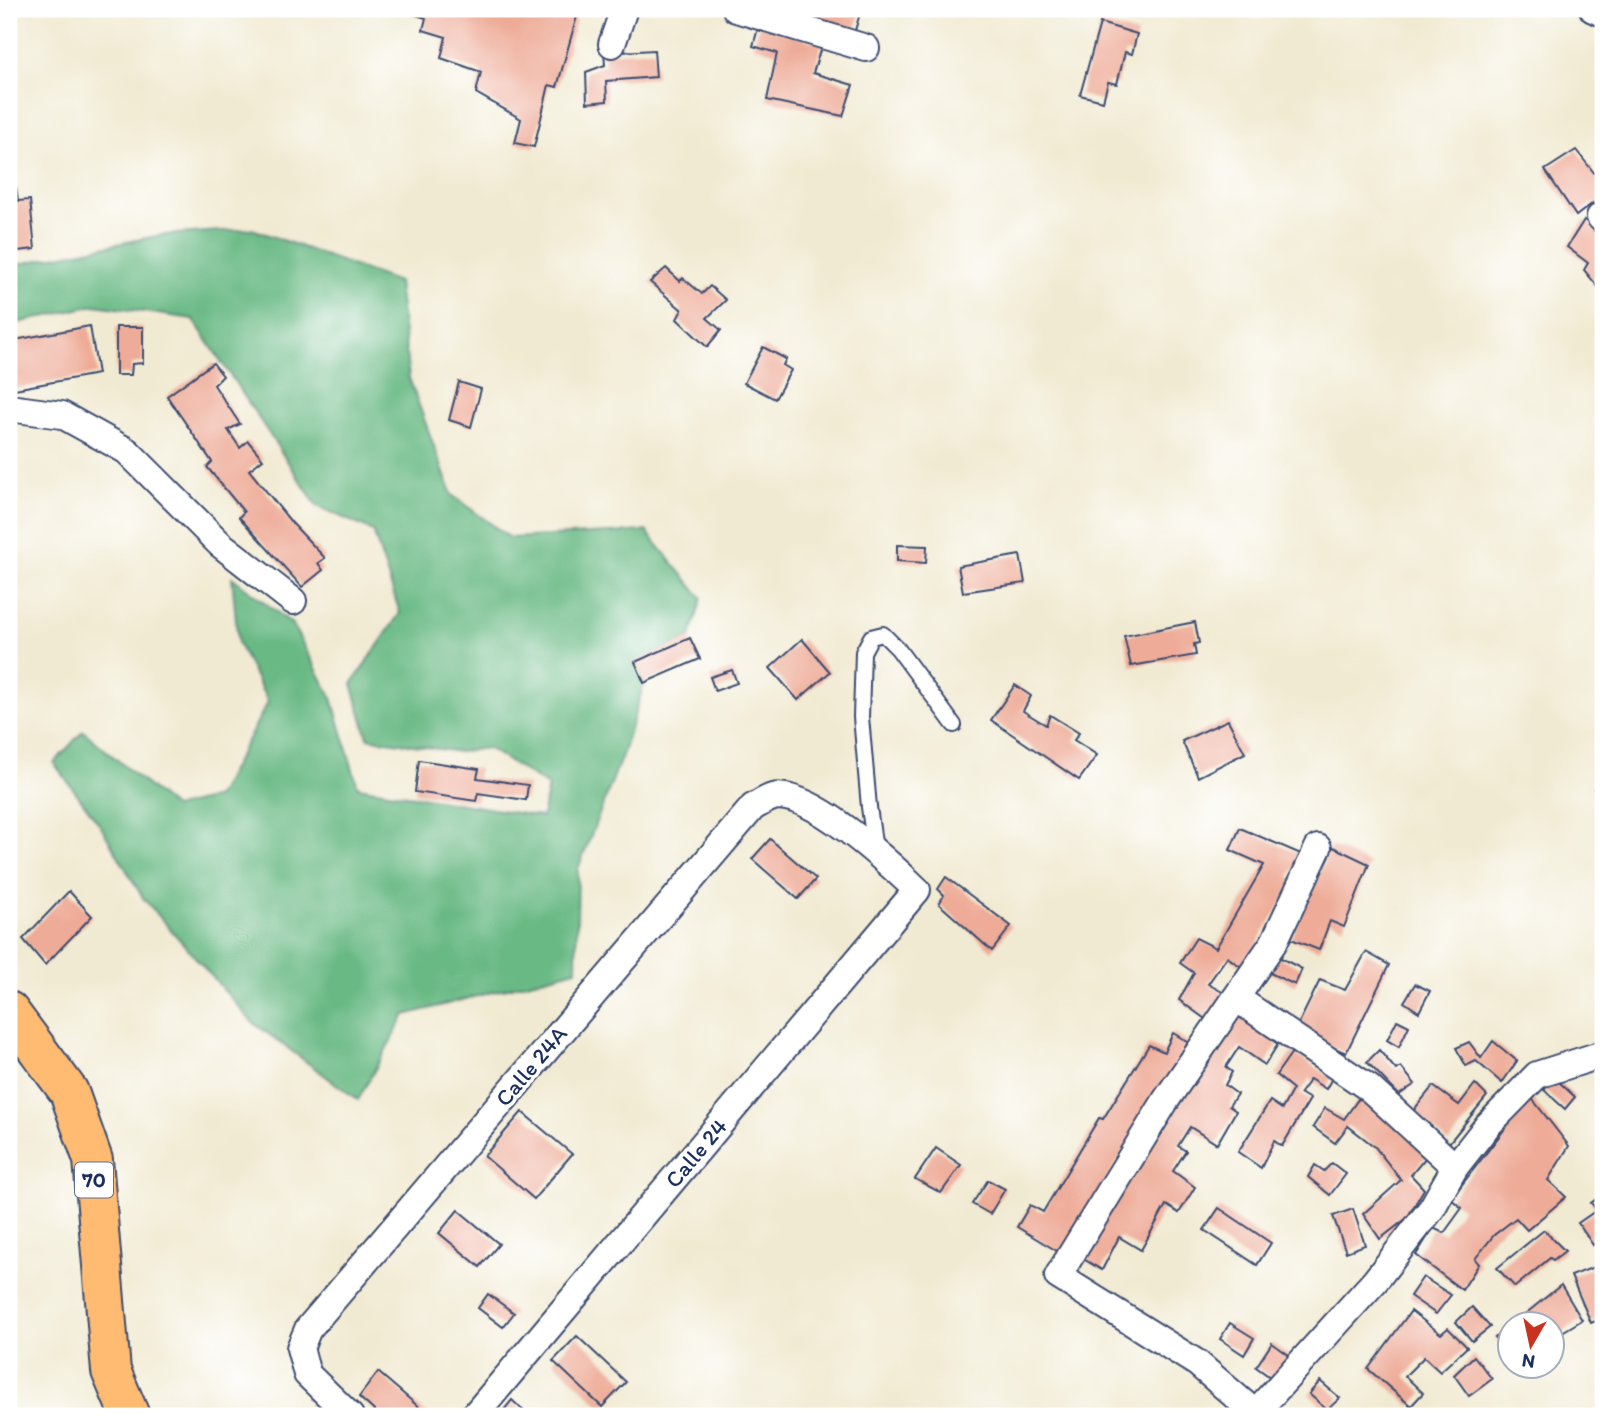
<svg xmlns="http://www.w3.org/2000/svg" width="1612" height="1425" viewBox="0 0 1612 1425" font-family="Itim,sans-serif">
  <rect width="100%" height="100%" fill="#fff"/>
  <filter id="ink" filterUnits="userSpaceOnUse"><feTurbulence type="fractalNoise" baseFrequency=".0143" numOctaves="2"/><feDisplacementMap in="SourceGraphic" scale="14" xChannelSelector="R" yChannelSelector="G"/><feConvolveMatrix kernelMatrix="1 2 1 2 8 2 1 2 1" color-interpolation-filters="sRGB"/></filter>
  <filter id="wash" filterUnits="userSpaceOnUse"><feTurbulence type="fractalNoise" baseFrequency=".00686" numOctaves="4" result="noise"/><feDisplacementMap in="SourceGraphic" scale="28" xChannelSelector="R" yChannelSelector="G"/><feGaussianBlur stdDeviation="1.57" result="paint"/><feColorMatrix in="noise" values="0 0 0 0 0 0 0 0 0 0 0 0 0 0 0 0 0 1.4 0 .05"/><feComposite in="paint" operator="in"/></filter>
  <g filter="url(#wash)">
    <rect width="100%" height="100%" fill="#f1ead2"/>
    <!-- forest -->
    <polygon fill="#69b984" stroke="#427471" stroke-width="2" points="252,229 398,282 409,378 452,495 510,538 646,531 702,598 690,638 636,662 644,683 623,753 578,869 576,970 405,1015 358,1100 251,1021 143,898 100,825 54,763 83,731 174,808 217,797 268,702 238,643 232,577 292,624 332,698 358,787 542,817 548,786 487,748 459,752 368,738 352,684 400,613 373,531 317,506 193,319 95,305 9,325 9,266 161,235"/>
    <g id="blocks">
      <!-- building -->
      <g fill="#eeab97">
        <polygon points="397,9 579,9 557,87 549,85 534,147 515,143 521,119 476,93 481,72 441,58 446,37 423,30 426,18"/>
        <polygon points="782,9 857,9 861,10 854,34"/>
        <polygon points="1100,23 1137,34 1132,54 1125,52 1117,84 1108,82 1103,101 1080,95"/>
        <polygon points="759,25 822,44 813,73 853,85 843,116 767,100 777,53 753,46"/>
        <polygon points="654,50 656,77 606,81 607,101 587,103 586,72 605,65 604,53"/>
        <polygon points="1576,150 1603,184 1603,209 1593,203 1576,216 1545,170"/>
        <polygon points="16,187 18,201 30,200 35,249 9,252 9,188"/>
        <polygon points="1584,220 1603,232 1603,293 1584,270 1588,263 1567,247"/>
        <polygon points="666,268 680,281 683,278 702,294 710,286 726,300 707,318 721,330 707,347 677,319 682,310 650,282"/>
        <polygon points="90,326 98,374 9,390 9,341"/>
        <polygon points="116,327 143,327 143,363 132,364 131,375 116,375"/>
        <polygon points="763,347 786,359 783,365 791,370 775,399 744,383"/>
        <polygon points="213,363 223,376 214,385 240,424 228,430 240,448 248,441 263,459 249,470 291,522 325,558 318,563 323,570 302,587 239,517 244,512 207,467 212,462 167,396"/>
        <polygon points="459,382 481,389 471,427 449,420"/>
        <polygon points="897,545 927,546 926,563 897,561"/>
        <polygon points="1020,555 1025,583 963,592 958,566"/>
        <polygon points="1195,622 1199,643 1194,644 1196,655 1131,666 1124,636"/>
        <polygon points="690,638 700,659 644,683 635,662"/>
        <polygon points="802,639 830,672 798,700 770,668"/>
        <polygon points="732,670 737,683 715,691 710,677"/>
        <polygon points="1015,685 1031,696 1023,711 1046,725 1050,715 1079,733 1074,740 1097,755 1079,780 991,720"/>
        <polygon points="1228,720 1245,753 1198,777 1182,741"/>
        <polygon points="419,760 479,769 477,778 528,785 526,800 478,793 476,801 415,792"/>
        <polygon points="1603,768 1603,794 1594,789"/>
        <polygon points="1240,828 1301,854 1289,877 1294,881 1243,968 1227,957 1208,984 1226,994 1208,1021 1179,1000 1194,973 1180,963 1196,938 1216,948 1264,865 1230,850"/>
        <polygon points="770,839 816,879 798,899 752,859"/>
        <polygon points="1331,846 1369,864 1344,927 1330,921 1319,950 1291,939"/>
        <polygon points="946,877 1011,926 992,951 939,904 944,895 938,889"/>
        <polygon points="69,891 92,916 45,965 23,939"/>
        <polygon points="1366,952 1389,965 1346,1053 1295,1031 1320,980 1345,990"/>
        <polygon points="1279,957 1302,969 1295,985 1270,973"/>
        <polygon points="1415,984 1430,991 1419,1012 1404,1002"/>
        <polygon points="1238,1008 1276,1032 1272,1040 1278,1044 1265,1065 1239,1047 1226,1067 1232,1072 1225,1085 1237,1094 1229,1106 1236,1111 1217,1144 1190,1127 1178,1146 1186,1151 1173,1171 1195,1187 1179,1213 1166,1205 1141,1250 1119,1237 1102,1270 1080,1257"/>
        <polygon points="1397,1020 1409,1026 1399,1047 1387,1040"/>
        <polygon points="1173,1033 1188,1042 1062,1254 1017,1227 1030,1205 1043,1212 1099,1118 1103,1119 1149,1045 1164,1052"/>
        <polygon points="1493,1041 1517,1061 1502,1083 1476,1061 1466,1066 1456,1048 1469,1042 1481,1058"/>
        <polygon points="1379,1050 1396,1070 1401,1067 1415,1084 1399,1095 1367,1062"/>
        <polygon points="1292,1052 1332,1078 1326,1089 1310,1079 1300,1093 1310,1099 1282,1146 1274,1141 1261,1168 1238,1152 1270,1101 1282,1109 1293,1089 1276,1075"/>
        <polygon points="1555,1078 1575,1097 1565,1109 1544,1090"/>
        <polygon points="1475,1084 1487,1096 1449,1143 1412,1112 1433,1086 1459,1105"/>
        <polygon points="1530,1096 1569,1146 1548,1180 1566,1197 1527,1230 1516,1218 1494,1235 1475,1259 1479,1264 1462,1290 1416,1255 1433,1228 1444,1233 1462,1208 1451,1199"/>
        <polygon points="1359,1098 1389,1119 1427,1156 1411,1175 1424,1189 1407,1218 1380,1239 1363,1214 1401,1180 1375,1147 1348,1126 1335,1143 1313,1127 1325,1108 1344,1119"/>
        <polygon points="522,1112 572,1154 534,1199 484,1156"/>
        <polygon points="936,1148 961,1165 941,1193 915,1179"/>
        <polygon points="1332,1163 1346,1174 1330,1195 1308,1177 1315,1165 1324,1171"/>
        <polygon points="988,1180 1005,1189 990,1214 972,1204"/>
        <polygon points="1603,1194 1603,1217 1591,1203"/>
        <polygon points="1219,1208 1271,1243 1257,1265 1204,1230"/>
        <polygon points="1353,1209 1365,1245 1346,1252 1333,1216"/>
        <polygon points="458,1210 499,1244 480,1267 439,1233"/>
        <polygon points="1594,1212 1603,1225 1603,1238 1593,1245 1578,1223"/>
        <polygon points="1544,1230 1565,1251 1553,1260 1550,1258 1515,1287 1497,1268"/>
        <polygon points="1594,1267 1603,1294 1603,1318 1591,1323 1571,1276"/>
        <polygon points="1423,1277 1451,1295 1436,1314 1410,1296"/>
        <polygon points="1561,1285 1582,1320 1559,1334 1552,1324 1513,1324"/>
        <polygon points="488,1294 514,1313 503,1327 478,1308"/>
        <polygon points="1472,1307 1490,1327 1472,1341 1456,1322"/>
        <polygon points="1411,1311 1441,1334 1448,1328 1467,1347 1440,1372 1424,1357 1405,1376 1423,1393 1411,1406 1368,1369"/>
        <polygon points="1230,1323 1254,1338 1244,1355 1220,1339"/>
        <polygon points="1510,1325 1510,1357 1495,1338"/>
        <polygon points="577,1336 626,1382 602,1407 553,1361"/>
        <polygon points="1272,1343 1293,1358 1277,1382 1256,1367"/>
        <polygon points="1474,1356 1492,1379 1469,1396 1454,1375"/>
        <polygon points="378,1372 427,1414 425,1416 380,1416 359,1397"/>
        <polygon points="1320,1381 1340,1398 1327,1410 1309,1394"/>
        <polygon points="512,1400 529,1416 499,1416"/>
      </g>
    </g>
  </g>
  <g filter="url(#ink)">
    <use href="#blocks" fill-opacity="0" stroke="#3b4b6f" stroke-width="2"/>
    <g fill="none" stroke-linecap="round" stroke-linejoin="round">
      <defs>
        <polyline id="service" points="875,850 869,807 861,717 863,652 871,637 883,634 898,649 954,725"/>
        <g id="minor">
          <polyline points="736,9 866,48"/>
          <polyline points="1593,9 1603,13"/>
          <polyline points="612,44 624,9"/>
          <polyline points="1600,217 1603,220"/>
          <polyline points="9,408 62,415 127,451 220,544 293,601"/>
          <polyline points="1236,998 1369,1088 1455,1167"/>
          <polyline points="1255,1413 1375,1281 1432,1208 1455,1167 1488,1125 1537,1075 1603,1054"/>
          <path d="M350,1416L307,1374L300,1348L308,1329L753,807C759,804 766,799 773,797C809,788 892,866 917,890L474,1416"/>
          <polyline points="1256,1416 1255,1413 1197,1363 1058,1276 1166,1100 1274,942 1318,848"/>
        </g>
        <polyline id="primary" points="9,1011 69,1092 93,1160 111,1371 130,1416"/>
      </defs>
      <!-- service casing -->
      <use href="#service" stroke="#3b4b6f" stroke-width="18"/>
      <!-- minor casing -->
      <use href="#minor" stroke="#3b4b6f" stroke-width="30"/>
      <!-- primary casing -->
      <use href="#primary" stroke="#3b4b6f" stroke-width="42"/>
      <!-- service -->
      <use href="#service" stroke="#fff" stroke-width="14"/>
      <!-- minor -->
      <use href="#minor" stroke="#fff" stroke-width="26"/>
      <!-- primary -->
      <use href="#primary" stroke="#febb71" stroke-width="38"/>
    </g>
  </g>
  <g text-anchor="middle" stroke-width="7" stroke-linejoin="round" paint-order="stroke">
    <!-- shield labels -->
    <rect fill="#fff" stroke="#5f6d8e" stroke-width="2" x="75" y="1162.5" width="38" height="35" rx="5"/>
    <g font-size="21" font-weight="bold" fill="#1b2f5e">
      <text x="94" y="1187">70</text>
    </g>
    <!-- street labels -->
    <g font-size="23" fill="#1b2f5e" stroke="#fff">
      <text transform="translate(531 1066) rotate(-50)" y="8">Calle 24A</text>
      <text transform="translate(696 1153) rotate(-50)" y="8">Calle 24</text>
    </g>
  </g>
  <!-- margin -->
  <rect width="1612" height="1425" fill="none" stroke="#fff" stroke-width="35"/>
  <!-- north arrow -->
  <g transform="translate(1531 1345) rotate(189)"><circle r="33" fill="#ffffff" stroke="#a4acbf" stroke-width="2"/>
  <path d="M0-5L12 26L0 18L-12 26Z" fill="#c8321e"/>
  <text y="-10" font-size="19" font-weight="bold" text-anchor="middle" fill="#1b2f5e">N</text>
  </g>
</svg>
